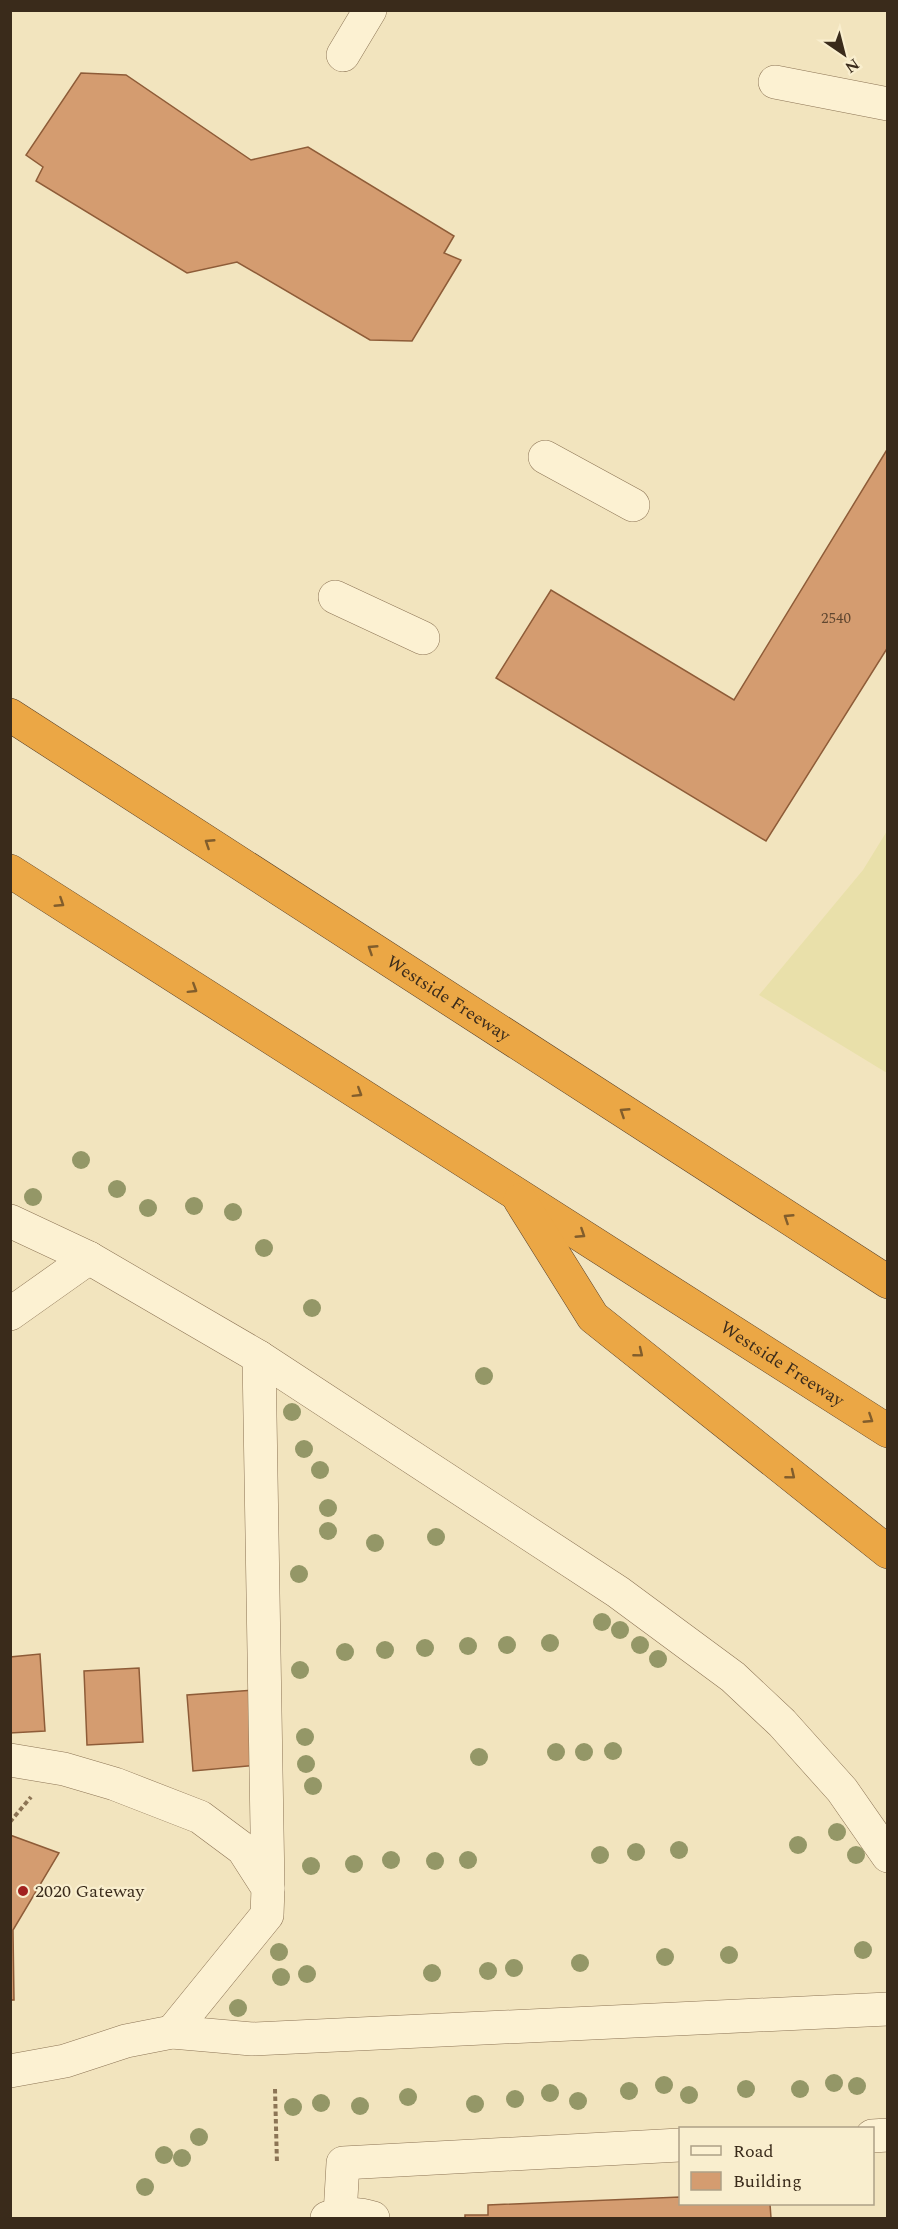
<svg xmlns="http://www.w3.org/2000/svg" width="898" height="2229" viewBox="0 0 898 2229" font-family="Spectral,serif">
  <rect width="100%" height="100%" fill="#f2e4be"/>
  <!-- farmland -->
  <polygon fill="#e9e0aa" points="887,831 887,1073 759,995 863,870"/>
  <!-- building -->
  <g fill="#d49c70" stroke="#8e5c38" stroke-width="1.5">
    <polygon points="81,73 126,75 251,160 308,147 454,236 444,253 461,260 412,341 370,340 237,262 187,273 36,181 43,167 26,155"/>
    <polygon points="888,448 888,647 766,841 496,678 551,590 734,700"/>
    <polygon points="40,1654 45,1731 10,1733 10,1657"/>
    <polygon points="139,1668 143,1742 87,1745 84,1671"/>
    <polygon points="254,1690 259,1765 193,1771 187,1695"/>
    <polygon points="10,1835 59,1853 13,1930 14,2000 10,2000"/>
    <polygon points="680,2197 680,2204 770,2204 771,2218 465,2218 465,2215 488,2215 488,2205"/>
  </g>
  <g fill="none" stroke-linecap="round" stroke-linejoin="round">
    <defs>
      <g id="minor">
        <polyline points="343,55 370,10"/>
        <polyline points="775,82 888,104"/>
        <polyline points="545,457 633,505"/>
        <polyline points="335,597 423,638"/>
        <polyline points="10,1221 89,1258 259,1357 618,1592 733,1677 782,1723 842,1790 888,1856"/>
        <polyline points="10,1314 89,1258"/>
        <polyline points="259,1357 268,1888"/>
        <polyline points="10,1760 64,1769 115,1784 200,1817 243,1849 268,1888 267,1915 172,2032"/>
        <polyline points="10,2071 65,2061 126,2041 172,2032 252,2039 888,2009"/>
        <polyline points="872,2136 888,2135"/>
        <polyline points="340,2215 343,2163 680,2145"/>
        <path d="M327,2218C342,2214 358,2213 373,2218"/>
      </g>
      <g id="highway">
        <path id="s1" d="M10,715L888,1282"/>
        <path id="s2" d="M10,871L888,1431"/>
        <polyline points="520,1200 593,1317 888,1552"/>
      </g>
    </defs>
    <!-- minor casing -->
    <use href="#minor" stroke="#8c7455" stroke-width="34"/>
    <!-- highway casing -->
    <use href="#highway" stroke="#59412a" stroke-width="34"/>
    <!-- path -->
    <g stroke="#8c7455" stroke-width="4" stroke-dasharray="4.5 3" stroke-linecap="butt">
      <polyline points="10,1822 31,1797"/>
      <polyline points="275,2089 277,2164"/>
    </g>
    <!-- minor -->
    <use href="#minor" stroke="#fcf1d2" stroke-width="33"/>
    <!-- highway -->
    <use href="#highway" stroke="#eba745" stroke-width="33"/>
  </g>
  <!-- trees -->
  <g fill="#949767">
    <circle cx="81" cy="1160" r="9"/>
    <circle cx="117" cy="1189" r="9"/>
    <circle cx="33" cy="1197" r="9"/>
    <circle cx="194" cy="1206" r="9"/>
    <circle cx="148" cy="1208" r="9"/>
    <circle cx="233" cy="1212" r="9"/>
    <circle cx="264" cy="1248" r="9"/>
    <circle cx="312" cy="1308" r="9"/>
    <circle cx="484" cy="1376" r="9"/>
    <circle cx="292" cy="1412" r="9"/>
    <circle cx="304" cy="1449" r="9"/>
    <circle cx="320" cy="1470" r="9"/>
    <circle cx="328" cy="1508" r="9"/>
    <circle cx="328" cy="1531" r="9"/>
    <circle cx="436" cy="1537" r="9"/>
    <circle cx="375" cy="1543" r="9"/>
    <circle cx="299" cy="1574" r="9"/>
    <circle cx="602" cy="1622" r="9"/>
    <circle cx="620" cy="1630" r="9"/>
    <circle cx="550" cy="1643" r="9"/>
    <circle cx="507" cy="1645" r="9"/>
    <circle cx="640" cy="1645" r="9"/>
    <circle cx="468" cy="1646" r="9"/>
    <circle cx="425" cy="1648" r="9"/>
    <circle cx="385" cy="1650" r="9"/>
    <circle cx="345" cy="1652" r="9"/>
    <circle cx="658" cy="1659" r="9"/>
    <circle cx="300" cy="1670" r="9"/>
    <circle cx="305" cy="1737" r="9"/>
    <circle cx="613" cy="1751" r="9"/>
    <circle cx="556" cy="1752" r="9"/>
    <circle cx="584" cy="1752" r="9"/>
    <circle cx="479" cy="1757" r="9"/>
    <circle cx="306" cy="1764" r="9"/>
    <circle cx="313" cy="1786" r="9"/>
    <circle cx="837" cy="1832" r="9"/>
    <circle cx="798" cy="1845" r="9"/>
    <circle cx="679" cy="1850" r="9"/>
    <circle cx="636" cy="1852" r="9"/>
    <circle cx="600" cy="1855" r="9"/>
    <circle cx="856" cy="1855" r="9"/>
    <circle cx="391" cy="1860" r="9"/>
    <circle cx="468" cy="1860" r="9"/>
    <circle cx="435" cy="1861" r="9"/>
    <circle cx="354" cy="1864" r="9"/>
    <circle cx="311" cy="1866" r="9"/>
    <circle cx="863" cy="1950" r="9"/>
    <circle cx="279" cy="1952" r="9"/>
    <circle cx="729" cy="1955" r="9"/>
    <circle cx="665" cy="1957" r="9"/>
    <circle cx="580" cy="1963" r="9"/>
    <circle cx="514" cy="1968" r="9"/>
    <circle cx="488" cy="1971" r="9"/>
    <circle cx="432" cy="1973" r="9"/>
    <circle cx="307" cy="1974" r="9"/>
    <circle cx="281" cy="1977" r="9"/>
    <circle cx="238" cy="2008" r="9"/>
    <circle cx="834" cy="2083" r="9"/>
    <circle cx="664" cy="2085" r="9"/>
    <circle cx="857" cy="2086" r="9"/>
    <circle cx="746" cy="2089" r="9"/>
    <circle cx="800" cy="2089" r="9"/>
    <circle cx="629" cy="2091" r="9"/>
    <circle cx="550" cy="2093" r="9"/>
    <circle cx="689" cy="2095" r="9"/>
    <circle cx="408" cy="2097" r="9"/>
    <circle cx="515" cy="2099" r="9"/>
    <circle cx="578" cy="2101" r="9"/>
    <circle cx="321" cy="2103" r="9"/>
    <circle cx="475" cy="2104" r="9"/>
    <circle cx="360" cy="2106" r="9"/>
    <circle cx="293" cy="2107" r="9"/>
    <circle cx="199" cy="2137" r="9"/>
    <circle cx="164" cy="2155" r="9"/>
    <circle cx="182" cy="2158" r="9"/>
    <circle cx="145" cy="2187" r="9"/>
  </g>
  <!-- one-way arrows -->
  <defs><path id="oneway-chevron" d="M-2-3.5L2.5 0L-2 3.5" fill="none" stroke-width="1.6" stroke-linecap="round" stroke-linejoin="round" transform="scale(1.5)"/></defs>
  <g stroke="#815d2c">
    <use href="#oneway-chevron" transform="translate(209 843) rotate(-147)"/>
    <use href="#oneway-chevron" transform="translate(60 903) rotate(33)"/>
    <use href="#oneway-chevron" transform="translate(372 949) rotate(-147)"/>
    <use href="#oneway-chevron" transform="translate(193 989) rotate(32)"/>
    <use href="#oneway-chevron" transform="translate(358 1093) rotate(32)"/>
    <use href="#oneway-chevron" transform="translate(624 1112) rotate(-147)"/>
    <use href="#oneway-chevron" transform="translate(788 1218) rotate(-147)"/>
    <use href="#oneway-chevron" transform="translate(581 1234) rotate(33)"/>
    <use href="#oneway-chevron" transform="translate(639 1353) rotate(39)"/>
    <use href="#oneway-chevron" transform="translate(869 1419) rotate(33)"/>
    <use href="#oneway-chevron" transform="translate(791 1475) rotate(39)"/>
  </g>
  <!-- markers -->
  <circle fill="#a1211f" stroke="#f9eece" stroke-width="2" cx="23" cy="1891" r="6"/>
  <g text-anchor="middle" stroke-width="4.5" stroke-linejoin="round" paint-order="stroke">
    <!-- number labels -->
    <g font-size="15" fill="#604730">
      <text x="836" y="623">2540</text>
    </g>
    <!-- street labels -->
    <g font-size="18" fill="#3a2b1b" stroke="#f9eece">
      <text dy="6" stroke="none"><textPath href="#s1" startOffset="522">Westside Freeway</textPath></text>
      <text dy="6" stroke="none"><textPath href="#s2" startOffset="916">Westside Freeway</textPath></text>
    </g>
    <!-- poi labels -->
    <g font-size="18" fill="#3a2b1b" stroke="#f9eece" text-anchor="start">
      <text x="35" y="1897">2020 Gateway</text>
    </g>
  </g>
  <!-- border -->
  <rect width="898" height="2229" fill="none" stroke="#3a2b1b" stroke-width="24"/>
  <!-- legend -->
  <rect x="679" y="2127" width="195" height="78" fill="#f9eece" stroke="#ada086" stroke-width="1.5"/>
  <rect x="691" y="2146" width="30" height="9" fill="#fcf1d2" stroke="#ada086" stroke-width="1.5"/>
  <text x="733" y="2157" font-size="18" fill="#3a2b1b">Road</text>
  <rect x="691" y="2172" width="30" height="18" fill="#d49c70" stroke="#ada086" stroke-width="1.5"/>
  <text x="733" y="2187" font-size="18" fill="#3a2b1b">Building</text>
  <!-- north arrow -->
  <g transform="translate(844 54) rotate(145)" stroke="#f9eece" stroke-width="4.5" paint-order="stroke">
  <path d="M0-4.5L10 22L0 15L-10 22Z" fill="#3a2b1b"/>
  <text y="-9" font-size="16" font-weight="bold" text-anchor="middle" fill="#3a2b1b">N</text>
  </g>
</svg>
